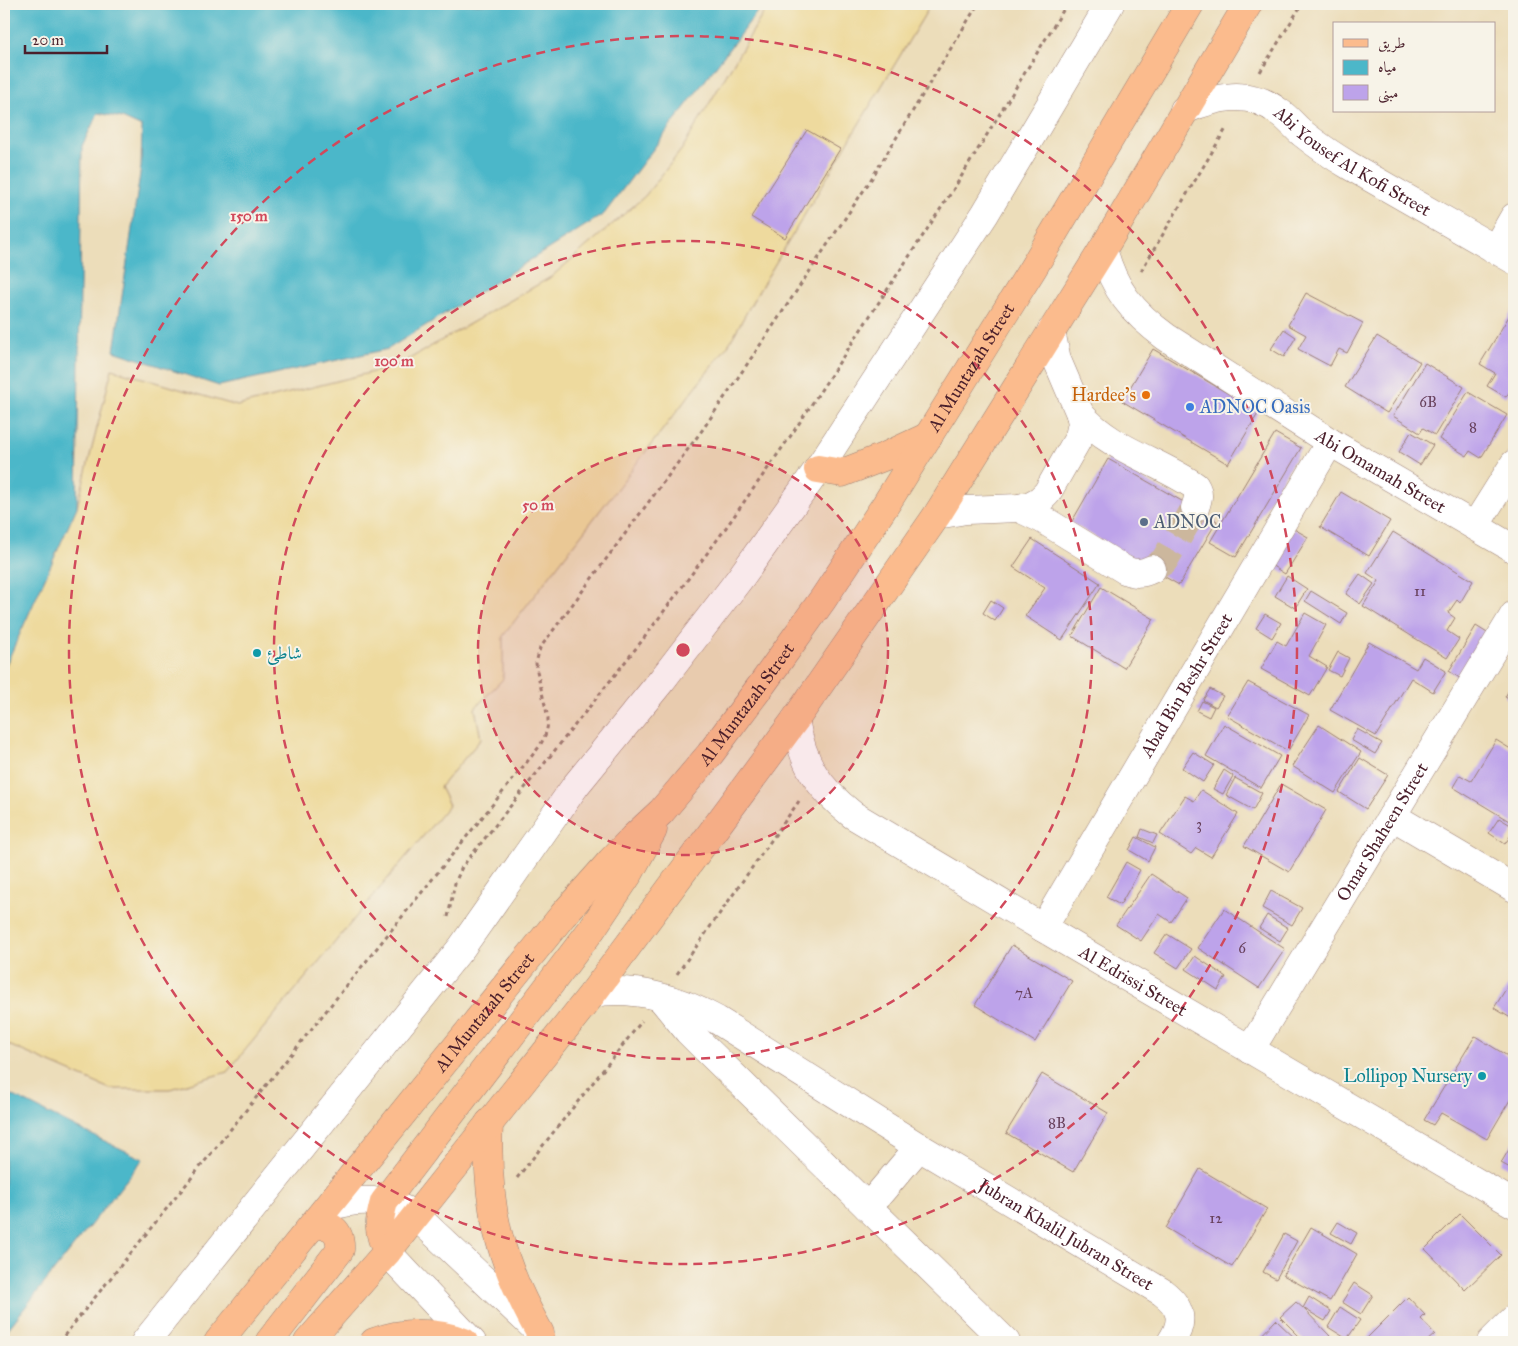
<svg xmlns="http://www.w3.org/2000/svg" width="1518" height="1346" viewBox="0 0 1518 1346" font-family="'IM FELL Great Primer',Amiri,serif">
  <rect width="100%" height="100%" fill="#f7f3e8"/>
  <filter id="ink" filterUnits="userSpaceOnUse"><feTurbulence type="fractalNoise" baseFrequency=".02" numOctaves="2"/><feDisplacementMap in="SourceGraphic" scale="10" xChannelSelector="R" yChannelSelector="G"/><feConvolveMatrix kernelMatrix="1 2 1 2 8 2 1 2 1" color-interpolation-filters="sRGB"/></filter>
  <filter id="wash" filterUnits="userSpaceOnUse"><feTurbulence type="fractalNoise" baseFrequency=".0096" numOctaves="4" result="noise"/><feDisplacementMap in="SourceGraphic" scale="20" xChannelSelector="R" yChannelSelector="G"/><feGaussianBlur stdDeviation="1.12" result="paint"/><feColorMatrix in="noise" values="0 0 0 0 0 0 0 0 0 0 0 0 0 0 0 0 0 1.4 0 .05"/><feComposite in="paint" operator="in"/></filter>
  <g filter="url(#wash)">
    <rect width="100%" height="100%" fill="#ecddba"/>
    <!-- sand -->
    <polygon fill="#eeda9e" stroke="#9c7c64" points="769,4 931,4 754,299 729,344 503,636 503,679 475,708 481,739 440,787 449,805 227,1072 170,1089 110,1089 4,1043 4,669 77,507 112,369 237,406 397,366 551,277 645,196 682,149"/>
    <!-- water -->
    <g fill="#4cb7c9" stroke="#4b6b7a">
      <polygon points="4,4 763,4 604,214 388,349 219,386 114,351 141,167 142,127 122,118 98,113 82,146 77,507 4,669"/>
      <polygon points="4,1091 77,1128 143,1159 4,1334"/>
    </g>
    <g id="blocks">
      <!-- building -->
      <g fill="#bda3ea">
        <polygon points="807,130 840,149 785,238 751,217"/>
        <polygon points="1306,293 1363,323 1347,353 1339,349 1330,366 1298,349 1306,335 1288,325"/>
        <polygon points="1514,308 1514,385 1506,397 1487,386 1495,373 1480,364"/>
        <polygon points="1284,329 1296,337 1284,357 1271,349"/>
        <polygon points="1377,336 1420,362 1387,413 1345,387"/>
        <polygon points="1153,349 1259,412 1228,464 1122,401"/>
        <polygon points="1425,363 1464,387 1435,435 1423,428 1420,433 1393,416"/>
        <polygon points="1468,392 1507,415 1481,458 1470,451 1467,456 1439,439"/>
        <polygon points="1411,432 1433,445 1420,465 1399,452"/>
        <polygon points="1275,433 1301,448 1236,557 1210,542"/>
        <polygon points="1108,459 1217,521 1179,585 1071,523"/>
        <polygon points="1341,492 1390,521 1369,556 1320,527"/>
        <polygon points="1294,529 1308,537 1285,574 1271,565"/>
        <polygon points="1393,532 1473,581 1460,603 1457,600 1448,613 1455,618 1447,631 1459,639 1447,658 1363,606 1379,581 1367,573"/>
        <polygon points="1032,539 1100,583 1062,640 1025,616 1045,588 1013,567"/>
        <polygon points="1360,574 1374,584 1360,604 1346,594"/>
        <polygon points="1287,576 1307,589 1295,608 1275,596"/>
        <polygon points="1101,587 1154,619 1124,668 1072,636"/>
        <polygon points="1311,591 1347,613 1341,624 1305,601"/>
        <polygon points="991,600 1003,608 995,621 983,613"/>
        <polygon points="1305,613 1326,625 1309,656 1327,667 1310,696 1261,669 1277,641 1286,646"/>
        <polygon points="1265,614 1281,623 1272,638 1256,628"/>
        <polygon points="1476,626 1492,636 1464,681 1449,671"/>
        <polygon points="1369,642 1416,669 1423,657 1446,671 1433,692 1411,678 1376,736 1330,710"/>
        <polygon points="1338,652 1349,658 1340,676 1328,670"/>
        <polygon points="1514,681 1514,702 1505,697"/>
        <polygon points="1248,682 1309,715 1288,751 1227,716"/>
        <polygon points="1210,689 1223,696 1216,707 1203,700"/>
        <polygon points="1202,701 1214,707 1209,717 1197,711"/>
        <polygon points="1224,724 1280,756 1261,788 1206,756"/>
        <polygon points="1319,725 1361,752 1335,793 1292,766"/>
        <polygon points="1357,729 1382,743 1375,754 1351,740"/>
        <polygon points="1496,740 1514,751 1514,824 1453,787 1460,775 1471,781"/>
        <polygon points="1193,752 1214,765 1203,782 1182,768"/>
        <polygon points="1360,758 1388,775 1366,809 1339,792"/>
        <polygon points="1224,770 1233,776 1223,794 1213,789"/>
        <polygon points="1235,778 1262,793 1253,810 1226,795"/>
        <polygon points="1281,784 1326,810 1289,872 1244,846"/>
        <polygon points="1201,790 1238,814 1211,857 1196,848 1191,854 1160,834 1185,796 1194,801"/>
        <polygon points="1499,818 1514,827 1514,830 1505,844 1489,833"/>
        <polygon points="1142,829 1157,835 1153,843 1139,837"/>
        <polygon points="1136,837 1155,847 1148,861 1129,850"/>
        <polygon points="1126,862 1140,870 1120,905 1106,897"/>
        <polygon points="1151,874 1187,898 1171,922 1159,914 1141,941 1116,925"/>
        <polygon points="1271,891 1302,908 1292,925 1262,908"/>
        <polygon points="1224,909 1285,949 1259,988 1198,948"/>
        <polygon points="1267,915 1288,928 1280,941 1259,928"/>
        <polygon points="1167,934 1191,949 1178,968 1154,953"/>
        <polygon points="1012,945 1072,981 1035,1042 975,1005"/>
        <polygon points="1195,956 1226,977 1218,990 1186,969"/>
        <polygon points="1514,976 1514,1020 1494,1008"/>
        <polygon points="1475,1036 1514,1060 1514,1093 1487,1139 1441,1113 1433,1125 1424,1120"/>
        <polygon points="1042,1074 1108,1113 1073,1172 1006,1133"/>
        <polygon points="1514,1141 1514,1170 1501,1163"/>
        <polygon points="1200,1169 1267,1209 1232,1267 1166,1228"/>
        <polygon points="1460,1214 1501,1255 1465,1290 1425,1249"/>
        <polygon points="1338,1222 1357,1233 1351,1244 1331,1233"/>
        <polygon points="1311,1227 1357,1254 1330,1301 1283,1275"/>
        <polygon points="1284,1234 1297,1241 1276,1279 1263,1272"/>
        <polygon points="1354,1283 1373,1295 1361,1314 1342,1302"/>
        <polygon points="1309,1297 1331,1311 1325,1321 1303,1308 1330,1336 1323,1342 1305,1342 1280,1317 1296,1302 1303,1308"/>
        <polygon points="1408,1297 1425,1315 1421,1319 1435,1334 1426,1342 1365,1342 1364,1341"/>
        <polygon points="1340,1307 1360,1320 1347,1339 1328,1327"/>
        <polygon points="1276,1320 1299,1342 1255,1342"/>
        <polygon points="1217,1337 1223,1342 1213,1342"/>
      </g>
    </g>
  </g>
  <g filter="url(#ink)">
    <use href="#blocks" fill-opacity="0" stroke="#9b7e72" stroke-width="1"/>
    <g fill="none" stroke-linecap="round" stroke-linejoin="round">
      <!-- minor-tunnel -->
      <polyline stroke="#ccb79d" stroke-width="28" stroke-dasharray="28 14" stroke-linecap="butt" points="1152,569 1164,561 1195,508"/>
      <defs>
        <g id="minor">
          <path id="s1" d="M1184,110C1216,97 1249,88 1279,112C1288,118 1294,126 1302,133C1317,145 1333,156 1350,166L1514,260"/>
          <path id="s2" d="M1103,249C1114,290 1132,312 1166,337L1330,442L1514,549"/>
          <polyline points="1495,250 1514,217"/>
          <path d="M1080,414C1111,450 1157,460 1195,486C1200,494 1198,499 1195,508"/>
          <path d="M1019,508L1042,519L1125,570C1135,574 1142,574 1152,569"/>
          <polyline points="937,515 966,510 1019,508 1031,505 1040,500 1047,493 1079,437 1082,423 1080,414 1057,360 1051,331"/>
          <polyline points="1475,526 1514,464"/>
          <path id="s3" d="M795,720C803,764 817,787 853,815L1043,928L1514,1204"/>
          <polyline points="1392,816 1514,888"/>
          <path id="s4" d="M1043,928L1330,442"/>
          <path id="s5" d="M593,993C635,986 680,999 717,1020L919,1147L1162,1292C1182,1307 1185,1321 1171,1342"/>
          <polyline points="661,998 688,1031 705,1048 1006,1342"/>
          <path id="s6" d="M1250,1050L1514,615"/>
          <path d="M328,1207C360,1197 387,1198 416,1216L537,1330"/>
          <polyline points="868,1207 919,1147"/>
          <polyline points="387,1252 472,1342"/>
          <polyline points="145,1342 462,947 576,785 662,680 741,577 818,469 985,214 1110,4"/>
          <polyline points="1491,1342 1514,1319"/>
        </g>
        <g id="major">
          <polyline points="818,469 842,473 886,456 929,436"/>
          <path d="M489,1123C485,1206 499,1260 540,1333"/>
          <path d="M387,1252C378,1232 378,1223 384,1202L592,929L630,872L653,830"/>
          <path id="s7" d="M218,1342L563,915L611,861L633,838L661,812L710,754L763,683L823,599L886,504L1033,268L1190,4"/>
          <path d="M269,1342L340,1250C341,1231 331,1221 312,1227"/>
          <polyline points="308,1342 387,1252 593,993 795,720 937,515 1103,249 1248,4"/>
          <path d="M374,1342C402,1331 436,1331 464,1342"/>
        </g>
      </defs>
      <!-- minor casing -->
      <use href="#minor" stroke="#9b7e72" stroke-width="29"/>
      <!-- major casing -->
      <use href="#major" stroke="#9b7e72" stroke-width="29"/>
      <!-- path -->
      <g stroke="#9b7e72" stroke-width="3" stroke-dasharray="4 4" stroke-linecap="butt">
        <polyline points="1260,72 1302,4"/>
        <polyline points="1141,271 1227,127"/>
        <polyline points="448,917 455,883 462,867 641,642 720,536 792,434 953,190 1067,4"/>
        <polyline points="677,974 799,801"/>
        <polyline points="517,1178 642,1021"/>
        <path d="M59,1342L539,747C545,737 548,730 548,718L537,671L536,663L540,648L703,429L769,332L870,181L978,4"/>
      </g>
      <!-- minor -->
      <use href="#minor" stroke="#fff" stroke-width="28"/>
      <!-- major -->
      <use href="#major" stroke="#fbbb8d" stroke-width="28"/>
    </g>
  </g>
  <!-- distance rings -->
  <circle cx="683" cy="650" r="205" fill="#d1495b" fill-opacity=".12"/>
  <g fill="none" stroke="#d1495b" stroke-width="2.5" stroke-dasharray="9 6">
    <circle cx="683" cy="650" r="205"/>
    <circle cx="683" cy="650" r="409"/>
    <circle cx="683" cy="650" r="614"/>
  </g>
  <!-- markers -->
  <circle fill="#e8710a" stroke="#f7f3e8" stroke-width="2" cx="1146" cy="395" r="5"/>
  <circle fill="#3f7fe0" stroke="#f7f3e8" stroke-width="2" cx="1190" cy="407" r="5"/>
  <circle fill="#5c6f8a" stroke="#f7f3e8" stroke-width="2" cx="1144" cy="522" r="5"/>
  <g fill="#0f9aa8" stroke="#f7f3e8" stroke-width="2">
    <circle cx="257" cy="653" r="5"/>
    <circle cx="1482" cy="1076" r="5"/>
  </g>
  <g text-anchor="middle" stroke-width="4" stroke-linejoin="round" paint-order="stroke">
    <!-- number labels -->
    <g font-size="15" fill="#67405b">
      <text x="1428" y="407">6B</text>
      <text x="1473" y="432">8</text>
      <text x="1420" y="596">11</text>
      <text x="1199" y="829">3</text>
      <text x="1242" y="953">6</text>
      <text x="1024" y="998">7A</text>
      <text x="1057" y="1128">8B</text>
      <text x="1216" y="1223">12</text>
    </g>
    <!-- street labels -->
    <g font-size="18" fill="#4a1f2b" stroke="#f7f3e8">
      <text dy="6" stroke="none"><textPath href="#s1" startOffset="189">Abi Yousef Al Kofi Street</textPath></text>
      <text dy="6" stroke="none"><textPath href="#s7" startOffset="1234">Al Muntazah Street</textPath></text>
      <text dy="6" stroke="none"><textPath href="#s2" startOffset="364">Abi Omamah Street</textPath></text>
      <text dy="6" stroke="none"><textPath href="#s4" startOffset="282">Abad Bin Beshr Street</textPath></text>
      <text dy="6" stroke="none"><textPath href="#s7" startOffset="829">Al Muntazah Street</textPath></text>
      <text dy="6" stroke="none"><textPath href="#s6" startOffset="255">Omar Shaheen Street</textPath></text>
      <text dy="6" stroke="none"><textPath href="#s3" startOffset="440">Al Edrissi Street</textPath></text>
      <text dy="6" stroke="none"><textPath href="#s7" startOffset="424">Al Muntazah Street</textPath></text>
      <text dy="6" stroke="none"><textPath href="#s5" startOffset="539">Jubran Khalil Jubran Street</textPath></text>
    </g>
    <!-- food labels -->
    <g font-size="18" fill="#c56008" stroke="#f7f3e8" text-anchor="end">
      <text x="1136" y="401">Hardee's</text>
    </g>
    <!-- shop labels -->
    <g font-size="18" fill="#366cbe" stroke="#f7f3e8" text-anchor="start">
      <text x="1200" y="413">ADNOC Oasis</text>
    </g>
    <!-- service labels -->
    <g font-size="18" fill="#4e5e75" stroke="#f7f3e8" text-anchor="start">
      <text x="1154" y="528">ADNOC</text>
    </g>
    <!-- culture labels -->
    <g font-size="18" fill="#0d838f" stroke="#f7f3e8" text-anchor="start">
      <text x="267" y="659">شاطئ</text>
      <text x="1472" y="1082" text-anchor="end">Lollipop Nursery</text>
    </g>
  </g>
  <circle cx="683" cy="650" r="8" fill="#d1495b" stroke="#f7f3e8" stroke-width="2.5"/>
  <g font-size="15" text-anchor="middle" font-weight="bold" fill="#d1495b" stroke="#f7f3e8" stroke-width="4" stroke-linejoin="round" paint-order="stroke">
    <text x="249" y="221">150 m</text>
    <text x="394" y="366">100 m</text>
    <text x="538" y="510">50 m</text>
  </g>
  <!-- margin -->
  <rect width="1518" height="1346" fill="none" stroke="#f7f3e8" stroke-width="20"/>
  <!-- legend -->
  <rect x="1333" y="22" width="162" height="90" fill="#f7f3e8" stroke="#b29e9c"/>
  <rect x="1343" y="39" width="25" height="8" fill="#fbbb8d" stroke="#b29e9c"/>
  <text x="1378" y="48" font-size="15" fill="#4a1f2b">طريق</text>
  <rect x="1343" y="60" width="25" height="15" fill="#4cb7c9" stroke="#b29e9c"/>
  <text x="1378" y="72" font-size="15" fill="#4a1f2b">مياه</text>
  <rect x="1343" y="85" width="25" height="15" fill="#bda3ea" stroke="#b29e9c"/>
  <text x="1378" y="98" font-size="15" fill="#4a1f2b">مبنى</text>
  <!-- scale -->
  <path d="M25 45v8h82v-8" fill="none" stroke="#4a1f2b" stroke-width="2.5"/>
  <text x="32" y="45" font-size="15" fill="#4a1f2b" stroke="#f7f3e8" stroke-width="4" paint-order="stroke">20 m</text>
</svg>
